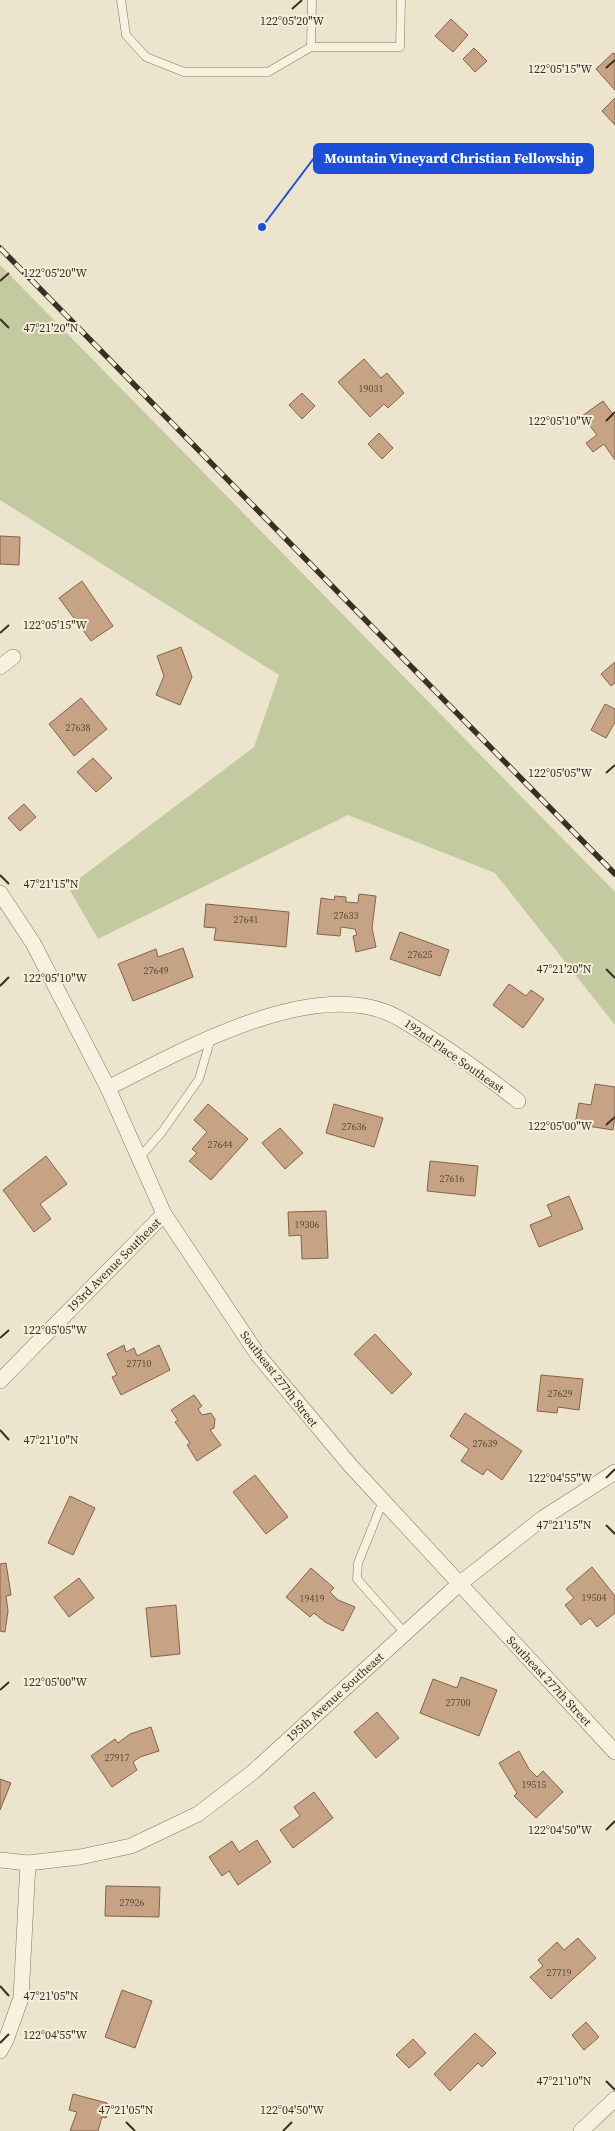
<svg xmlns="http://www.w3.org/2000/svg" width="615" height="2131" viewBox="0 0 615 2131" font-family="'Source Serif 4',serif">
  <rect width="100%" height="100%" fill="#ece4cc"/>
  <!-- green -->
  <polygon fill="#c3caa0" points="0,265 615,892 615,1025 495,873 348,815 98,939 68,887 254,747 279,675 0,500"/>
  <!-- building -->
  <g fill="#c7a385" stroke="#856348">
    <polygon points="451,19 468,35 453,52 435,36"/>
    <polygon points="474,48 487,61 475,72 463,59"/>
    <polygon points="613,53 615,54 615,90 596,69"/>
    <polygon points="615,98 615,125 602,111"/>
    <polygon points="364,359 381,378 387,373 404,393 388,408 384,404 370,417 338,382"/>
    <polygon points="302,393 315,406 302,419 289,405"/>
    <polygon points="603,401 615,417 615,460 604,444 593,452 586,443 597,435 582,416"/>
    <polygon points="379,433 393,448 382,459 368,444"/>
    <polygon points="0,536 20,537 19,565 0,564"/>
    <polygon points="82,581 113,626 91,641 59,598"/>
    <polygon points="181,647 192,677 180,705 156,695 164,676 157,656"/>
    <polygon points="615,662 615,683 611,686 601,674"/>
    <polygon points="81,698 107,729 74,756 49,724"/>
    <polygon points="605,704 615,709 615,722 606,738 591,730"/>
    <polygon points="93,758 112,778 96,792 77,772"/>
    <polygon points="24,804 36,817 20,831 8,818"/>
    <polygon points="359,894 376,896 372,928 376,947 356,952 353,936 357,935 355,929 341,927 340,936 317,934 321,898 334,900 335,896 346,897 346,902 358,903"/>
    <polygon points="206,904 289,912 286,947 214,940 216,928 204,927"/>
    <polygon points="400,932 449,950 440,976 390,959"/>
    <polygon points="183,948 193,977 133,1001 118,964 156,949 158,957"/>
    <polygon points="509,984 526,996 531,990 544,999 523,1028 493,1005"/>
    <polygon points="595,1084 615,1087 615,1116 613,1130 575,1124 579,1103 591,1105"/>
    <polygon points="208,1104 248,1139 211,1180 189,1161 197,1153 192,1149 207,1132 194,1120"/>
    <polygon points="334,1104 383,1118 374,1147 326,1133"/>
    <polygon points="280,1128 303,1153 285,1169 262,1143"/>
    <polygon points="46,1156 67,1184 40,1204 51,1219 34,1232 3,1190"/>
    <polygon points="430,1161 478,1166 475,1196 427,1191"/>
    <polygon points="569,1196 583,1229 539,1247 530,1225 552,1216 547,1205"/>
    <polygon points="326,1211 328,1258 302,1259 301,1235 289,1236 288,1212"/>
    <polygon points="375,1334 412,1374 392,1394 354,1354"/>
    <polygon points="124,1345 126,1352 134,1348 137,1356 159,1345 170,1370 121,1395 112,1377 117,1375 107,1354"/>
    <polygon points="541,1375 583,1379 579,1410 558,1407 557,1413 537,1411"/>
    <polygon points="194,1395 202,1406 198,1409 202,1415 211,1413 215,1419 214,1428 210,1430 221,1445 197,1461 187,1445 190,1443 175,1422 178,1420 171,1410"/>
    <polygon points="465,1413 522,1451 502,1480 487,1469 483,1475 461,1461 469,1449 450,1436"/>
    <polygon points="255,1475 288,1517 266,1534 233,1492"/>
    <polygon points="70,1496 95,1508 73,1555 48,1543"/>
    <polygon points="6,1563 11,1595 6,1596 8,1611 5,1632 0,1631 0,1564"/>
    <polygon points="592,1567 615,1596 615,1613 597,1627 590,1618 581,1625 565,1605 574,1598 566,1589"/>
    <polygon points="311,1568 334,1588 330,1592 338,1600 355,1607 343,1631 325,1622 314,1613 310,1617 286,1597"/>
    <polygon points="79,1578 94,1598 69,1617 54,1597"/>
    <polygon points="176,1605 180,1654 151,1657 146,1608"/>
    <polygon points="461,1677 497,1690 479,1736 420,1713 433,1679 457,1688"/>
    <polygon points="377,1712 399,1738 376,1758 354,1732"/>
    <polygon points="151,1727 159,1751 140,1757 133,1762 137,1770 112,1787 91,1756 115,1739 118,1743 130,1734"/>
    <polygon points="519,1751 529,1769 537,1777 543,1771 563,1792 536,1818 514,1796 517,1793 499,1763"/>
    <polygon points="0,1779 11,1783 0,1810"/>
    <polygon points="314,1792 333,1818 293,1848 280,1830 300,1816 294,1807"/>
    <polygon points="257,1840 271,1862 238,1885 229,1871 222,1876 209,1857 232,1841 239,1852"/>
    <polygon points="106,1886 160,1887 159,1917 105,1916"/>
    <polygon points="578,1938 596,1958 551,1999 530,1977 543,1966 538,1960 557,1942 564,1950"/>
    <polygon points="122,1990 152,2001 135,2048 105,2037"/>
    <polygon points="586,2022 599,2037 584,2050 572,2035"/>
    <polygon points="475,2033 496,2053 482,2067 478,2063 450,2091 434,2074"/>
    <polygon points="413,2039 426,2053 409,2068 396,2055"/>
    <polygon points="73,2094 107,2103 109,2110 106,2118 102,2117 98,2131 70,2131 77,2112 69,2110"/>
  </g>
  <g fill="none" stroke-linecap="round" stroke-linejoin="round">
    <defs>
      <g id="lane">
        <polyline points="121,0 126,35 146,57 184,72 268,72 311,47"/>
        <polyline points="312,0 311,47 400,47 401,0"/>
        <polyline points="139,1158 162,1132 199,1079 211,1038"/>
        <polyline points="383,1501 358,1563 357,1579 405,1633"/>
      </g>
      <g id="street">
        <polyline points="0,667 13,657"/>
        <polyline points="0,893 33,943 108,1088 164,1214 258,1355 350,1465 615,1752"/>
        <path d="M108,1088C181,1051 304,981 386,1012C403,1019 417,1029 432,1039C462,1058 490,1079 518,1101"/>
        <polyline points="0,1381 164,1214"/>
        <polyline points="0,1860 28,1863 80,1857 131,1846 198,1814 253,1772 458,1585 543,1518 615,1472"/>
        <polyline points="0,2051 6,2040 21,1998 28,1863"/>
        <polyline points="581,2131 615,2099"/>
      </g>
    </defs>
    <!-- lane casing -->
    <use href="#lane" stroke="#887761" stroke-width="9"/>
    <!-- street casing -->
    <use href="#street" stroke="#887761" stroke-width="16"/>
    <!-- lane -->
    <use href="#lane" stroke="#f7f1df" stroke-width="8"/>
    <!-- street -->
    <use href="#street" stroke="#f7f1df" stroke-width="15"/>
    <defs>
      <polyline id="rail" points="0,248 615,874"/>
    </defs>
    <!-- rail casing -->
    <use href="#rail" stroke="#3a2f23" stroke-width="5.5"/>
    <!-- rail -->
    <use href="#rail" stroke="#f4eedb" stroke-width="4" stroke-dasharray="11" stroke-linecap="butt"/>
  </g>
  <!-- ticks -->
  <path fill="none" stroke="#3a2f23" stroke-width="2" d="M292,9L302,0M606,68L615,60M0,281L9,273M0,319L9,328M606,421L615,412M0,633L9,625M606,773L615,765M0,875L9,884M606,969L615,978M0,986L9,977M606,1125L615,1117M0,1338L9,1330M0,1430L9,1440M606,1478L615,1469M606,1525L615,1534M0,1690L9,1682M606,1830L615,1821M0,1986L9,1996M0,2043L9,2034M606,2081L615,2090M126,2122L135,2131M283,2131L292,2122"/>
  <g text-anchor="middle" stroke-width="4" stroke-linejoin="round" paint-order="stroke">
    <!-- number labels -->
    <g font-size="10" fill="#5d4c3c">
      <text x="371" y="392">19031</text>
      <text x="78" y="731">27638</text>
      <text x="346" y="919">27633</text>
      <text x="246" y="923">27641</text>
      <text x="420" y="958">27625</text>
      <text x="156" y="974">27649</text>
      <text x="354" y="1130">27636</text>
      <text x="220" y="1148">27644</text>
      <text x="452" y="1182">27616</text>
      <text x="307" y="1228">19306</text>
      <text x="139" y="1367">27710</text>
      <text x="560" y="1397">27629</text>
      <text x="485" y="1447">27639</text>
      <text x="594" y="1601">19504</text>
      <text x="312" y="1602">19419</text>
      <text x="458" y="1706">27700</text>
      <text x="117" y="1761">27917</text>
      <text x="534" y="1788">19515</text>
      <text x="132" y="1906">27926</text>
      <text x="559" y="1976">27719</text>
    </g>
    <!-- street labels -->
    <g font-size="12" fill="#3a2f23" stroke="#f4eedb">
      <text transform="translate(454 1056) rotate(35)" y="4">192nd Place Southeast</text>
      <text transform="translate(114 1265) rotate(-45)" y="4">193rd Avenue Southeast</text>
      <text transform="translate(279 1379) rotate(52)" y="4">Southeast 277th Street</text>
      <text transform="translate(549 1681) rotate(47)" y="4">Southeast 277th Street</text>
      <text transform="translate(335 1697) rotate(-42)" y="4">195th Avenue Southeast</text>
    </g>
  </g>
  <g font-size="12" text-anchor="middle" fill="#3a2f23" stroke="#f4eedb" stroke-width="4" stroke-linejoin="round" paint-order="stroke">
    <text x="292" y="25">122°05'20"W</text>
    <text x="560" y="73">122°05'15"W</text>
    <text x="55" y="277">122°05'20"W</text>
    <text x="51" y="332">47°21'20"N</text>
    <text x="560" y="425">122°05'10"W</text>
    <text x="55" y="629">122°05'15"W</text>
    <text x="560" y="777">122°05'05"W</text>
    <text x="51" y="888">47°21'15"N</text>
    <text x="564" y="973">47°21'20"N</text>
    <text x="55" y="982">122°05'10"W</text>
    <text x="560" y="1130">122°05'00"W</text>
    <text x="55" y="1334">122°05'05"W</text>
    <text x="51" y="1444">47°21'10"N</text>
    <text x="560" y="1482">122°04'55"W</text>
    <text x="564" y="1529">47°21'15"N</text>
    <text x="55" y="1686">122°05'00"W</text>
    <text x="560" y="1834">122°04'50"W</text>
    <text x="51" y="2000">47°21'05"N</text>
    <text x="55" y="2039">122°04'55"W</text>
    <text x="564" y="2085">47°21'10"N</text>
    <text x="126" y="2114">47°21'05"N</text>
    <text x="292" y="2114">122°04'50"W</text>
  </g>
  <!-- callouts -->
  <path fill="none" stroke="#1d4ed8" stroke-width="2" d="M262 227L314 158"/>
  <circle fill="#1d4ed8" stroke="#f4eedb" stroke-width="2" cx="262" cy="227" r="5"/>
  <rect fill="#1d4ed8" stroke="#1d4ed8" stroke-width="2" x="314" y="144" width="279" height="29" rx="5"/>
  <g font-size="14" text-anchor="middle" font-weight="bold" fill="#fff">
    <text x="454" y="163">Mountain Vineyard Christian Fellowship</text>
  </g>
</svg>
